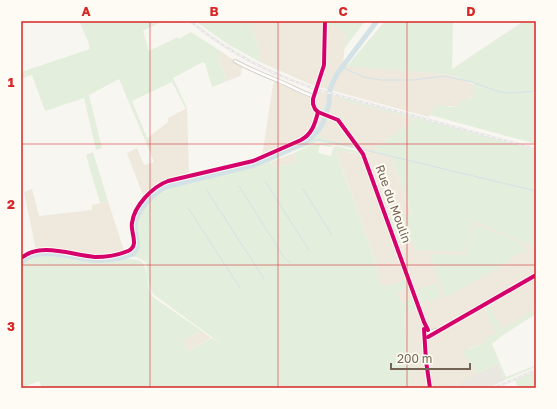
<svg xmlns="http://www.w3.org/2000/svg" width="557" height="409" viewBox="0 0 557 409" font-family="'Golos Text',sans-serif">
  <rect width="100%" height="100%" fill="#f8f6f0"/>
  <!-- residential -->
  <g fill="#eee8dd">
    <polygon points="250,21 327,21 327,25 339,27 346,33 343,65 451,75 474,85 474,96 470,97 457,106 444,106 431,113 429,117 312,85 260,62 259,50"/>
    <polygon points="222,52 242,66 241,74 240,76 227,81 218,56"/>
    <polygon points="275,80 303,95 314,98 317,91 339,97 339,99 414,119 408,125 375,147 374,152 391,156 412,216 415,249 463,252 464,251 475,221 536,248 536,309 502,330 488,304 483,307 497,333 486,339 487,342 468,349 470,362 476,374 469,379 460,382 457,388 411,388 405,314 419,308 416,297 400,303 396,292 389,286 381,285 375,260 336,150 352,153 360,153 358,148 326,140 311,130 305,137 262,157 273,85"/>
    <polygon points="187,108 189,176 161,183 151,190 144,198 127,153 137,148 144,165 154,162 145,140 168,122 168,118"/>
    <polygon points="294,153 297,160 287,165 273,167 271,162"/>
    <polygon points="32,189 39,216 92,210 92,205 108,201 124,251 98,256 75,253 36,250 24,192"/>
    <polygon points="202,331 211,338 187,351 183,340"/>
  </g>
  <!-- industrial -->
  <polygon fill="#eae7e1" points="498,364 505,380 489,388 457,388 460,382 463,380 469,379 476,374"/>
  <!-- green -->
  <g fill="#e4eedc">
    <polygon points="79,21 163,21 143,31 149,51 178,37 179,39 191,32 222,52 218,57 227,81 212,87 205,63 203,62 173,78 187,108 186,109 172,82 132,101 147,138 145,140 119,79 89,95 102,148 96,150 84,98 45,111 32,75 21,79 21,72 90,49 88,41"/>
    <polygon points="195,21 250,21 259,50 260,62 229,45"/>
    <polygon points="327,21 365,21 344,49 346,33 339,27 327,25"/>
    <polygon points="385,21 453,21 452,69 524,21 536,21 536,144 430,115 433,109 440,104 450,107 457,106 460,102 474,96 474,84 451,75 347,66"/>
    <polygon points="339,97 536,150 536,248 475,221 464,251 463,252 416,250 413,241 398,243 389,215 412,215 391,156 374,152 375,147 408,125 414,119 339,99"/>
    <path d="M313,131L326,140L358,148V149L318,142L293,151L270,162L273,167L287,165L297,160L294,153C311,145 315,141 334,146L331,147L320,145L318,153L331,156L333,148L336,146L356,151L360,153L336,151L375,260L381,285L389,286L409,278L412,287L397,292L400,302L416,297L419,308L405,314L411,388H42L39,381L21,388V265C26,260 30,257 37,256C56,255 76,261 96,261C111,262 126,256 141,261C150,271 145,287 153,297L202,331L183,340L187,351L212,338L224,346L153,294C143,275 147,250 150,230C150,224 150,217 153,212L151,214L146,263C139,256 132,256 123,258L121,254L133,248C133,239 131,229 134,220C138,203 153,189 168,182L253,162L302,141L307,138Z"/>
    <polygon points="93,152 108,201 100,203 86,155"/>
    <polygon points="478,225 522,244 526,249 526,251 522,254 519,253 510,259 509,262 448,296 444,295 430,257 430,255 433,254 465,255 475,227"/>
    <polygon points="436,283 441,297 422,303 418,290"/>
    <polygon points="489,305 502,329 536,309 536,314 503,335 492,344 506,377 536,365 536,367 505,380 498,364 476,374 470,362 466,360 462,349 469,349 487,342 485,339 496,333 484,308"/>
    <polygon points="536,371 536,383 534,388 518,388 515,380"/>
  </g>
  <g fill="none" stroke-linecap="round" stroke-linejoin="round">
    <!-- stream -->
    <g stroke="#d3e2e7" stroke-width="1">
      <polyline points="341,67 364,77 381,80 413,80 444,76 472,82 500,92 514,93 536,91"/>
      <polyline points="309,140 322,140 358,148"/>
      <polyline points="361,149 536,191"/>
      <polyline points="265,181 309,250"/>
      <polyline points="239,186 285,259 290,262"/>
      <polyline points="206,189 264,279"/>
      <polyline points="303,189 332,235"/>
      <polyline points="188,208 240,288"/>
    </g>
    <!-- river -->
    <path stroke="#d3e2e7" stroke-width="5" d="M21,263C23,261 26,259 28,257C43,249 77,258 93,260C106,261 121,259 133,254C142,245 135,237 135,227C135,212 153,194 165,187L254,165L307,142L318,131L323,123L329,104L330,89L337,74L377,21"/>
    <defs>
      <g id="minor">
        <polyline points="325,21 324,65 313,99 313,104 315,109 318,112 338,120 363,154 424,322 428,330"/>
        <path d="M235,61C249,69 264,75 279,81C291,86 301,92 313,96"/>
        <path d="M21,258C41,242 71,255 95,257C105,257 118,255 128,251C140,246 130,232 132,223C134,206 152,187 168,181L253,161L301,140C312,134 315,124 318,112"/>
        <polyline points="424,322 426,361 430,388"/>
        <polyline points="430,332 437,330"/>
        <polyline points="428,337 536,275"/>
      </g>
    </defs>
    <!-- minor casing -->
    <use href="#minor" stroke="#d6d2cd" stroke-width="4.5"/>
    <!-- minor -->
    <use href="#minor" stroke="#fefefd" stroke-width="2.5"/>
    <defs>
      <g id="rail">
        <path d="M190,21C232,55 281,80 333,94L536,149"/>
        <polyline points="494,388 536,370"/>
      </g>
    </defs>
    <!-- rail casing -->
    <use href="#rail" stroke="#e6e4e6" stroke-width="2.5"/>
    <!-- rail -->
    <use href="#rail" stroke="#fdfbf3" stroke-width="1" stroke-dasharray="3" stroke-linecap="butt"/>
    <defs>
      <g id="cycleway">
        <polyline points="325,21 324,65 313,99 313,104 315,109 318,112 338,120 363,154 424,322 428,330"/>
        <path d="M21,258C41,242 71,255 95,257C105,257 118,255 128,251C140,246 130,232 132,223C134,206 152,187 168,181L253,161L301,140C312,134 315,124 318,112"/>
        <polyline points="424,329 426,361 430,388"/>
        <polyline points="428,337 536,275"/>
      </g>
    </defs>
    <!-- cycleway casing -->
    <use href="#cycleway" stroke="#fdfbf3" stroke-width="6"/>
    <!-- cycleway -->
    <use href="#cycleway" stroke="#d6006c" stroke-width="4"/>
  </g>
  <!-- grid -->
  <path fill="none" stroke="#d62828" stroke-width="1" stroke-opacity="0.55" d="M150,21V388M278,21V388M407,21V388M21,144H536M21,265H536"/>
  <g text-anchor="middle" stroke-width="4" stroke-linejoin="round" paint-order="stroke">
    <!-- street labels -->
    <g font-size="12" fill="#746352" stroke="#fdfbf3">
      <text transform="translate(393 204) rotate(70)" y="4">Rue du Moulin</text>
    </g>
  </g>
  <!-- border -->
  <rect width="557" height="409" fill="none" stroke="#fdfbf3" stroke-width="44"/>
  <!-- scale -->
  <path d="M391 363v6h79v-6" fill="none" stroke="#746352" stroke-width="2"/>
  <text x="397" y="363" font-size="12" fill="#746352" stroke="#fdfbf3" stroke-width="3" paint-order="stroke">200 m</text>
  <rect x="22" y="22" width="513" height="365" fill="none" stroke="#d62828" stroke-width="1.5"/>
  <g font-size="13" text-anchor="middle" font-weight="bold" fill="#d62828">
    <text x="86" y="16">A</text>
    <text x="214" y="16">B</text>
    <text x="343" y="16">C</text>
    <text x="471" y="16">D</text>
    <text x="11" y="87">1</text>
    <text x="11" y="209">2</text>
    <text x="11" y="331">3</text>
  </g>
</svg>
